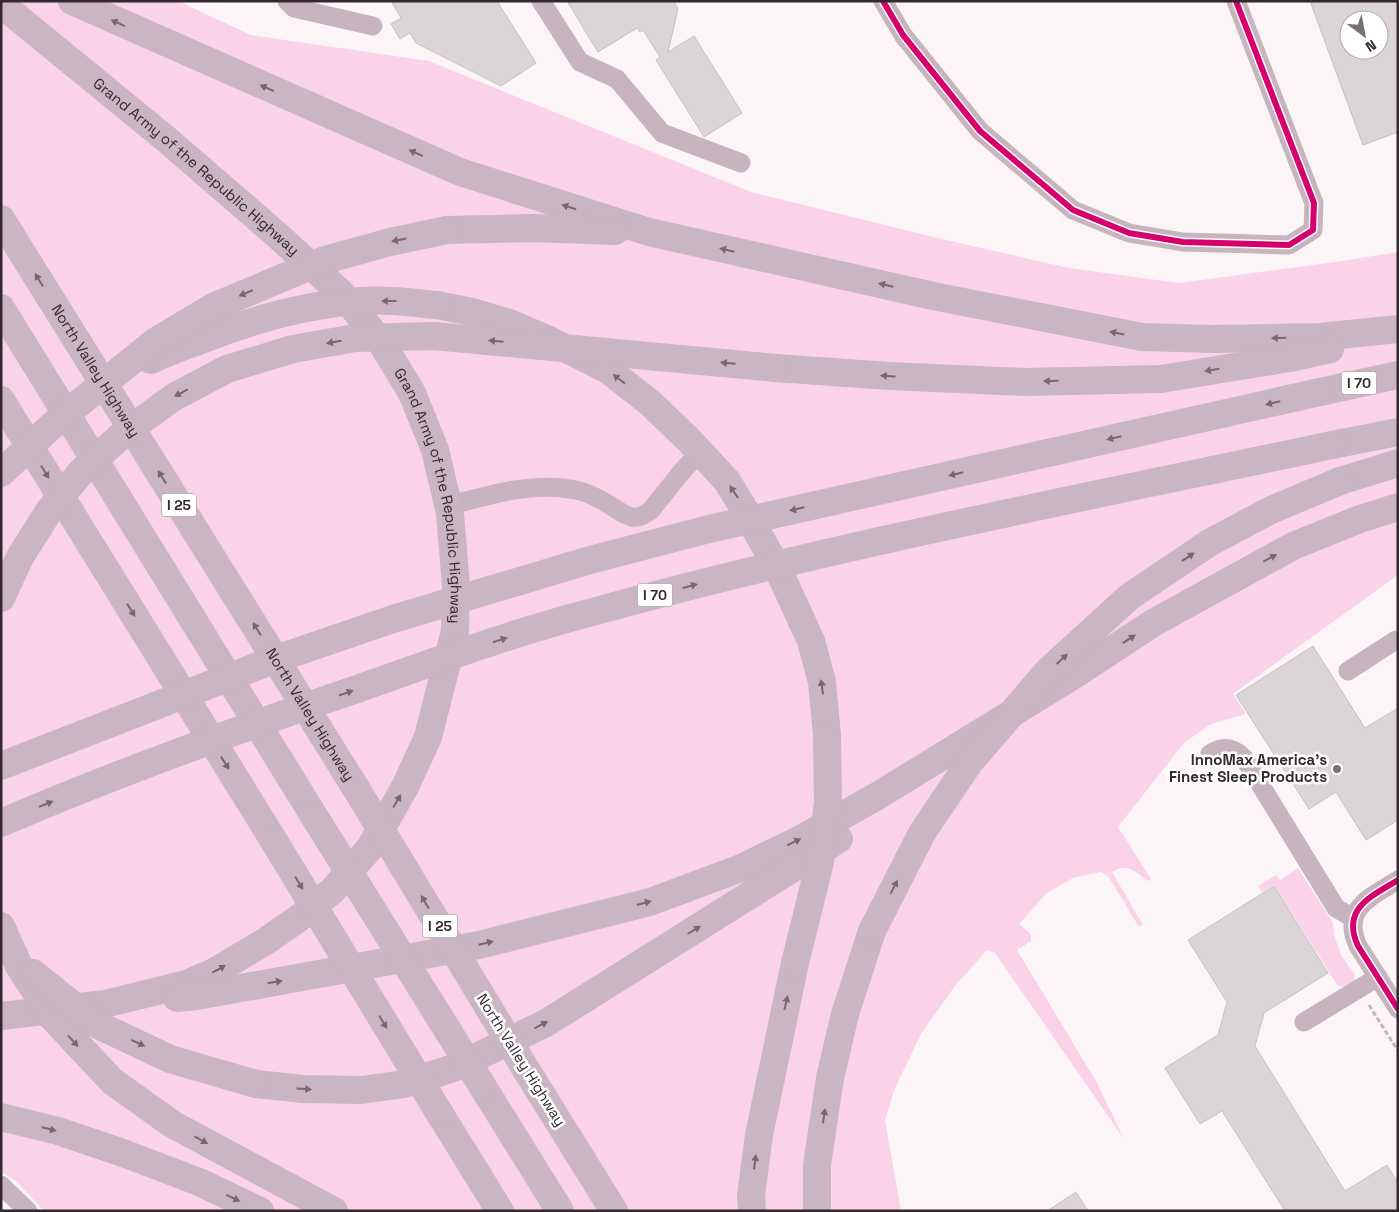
<svg xmlns="http://www.w3.org/2000/svg" width="1399" height="1212" viewBox="0 0 1399 1212" font-family="'Space Grotesk',sans-serif">
  <rect width="100%" height="100%" fill="#fbf5f8"/>
  <!-- green -->
  <g fill="#fad3e8">
    <path d="M1,1H178L251,35L429,61L751,192L942,239L1069,268L1179,283L1336,262L1398,252V575L1233,694L1246,714L1211,724L1184,743L1118,827L1151,879L1147,881C1136,871 1126,862 1112,872L1143,925L1139,927L1108,876L1101,872L1073,878L1047,893L1019,924L1031,934V941L1017,950L1097,1083L1124,1139L995,953L987,950L955,986L922,1032L895,1088L885,1120L901,1211H44L16,1181L1,1172Z"/>
    <polygon points="1298,868 1333,923 1334,935 1341,955 1355,975 1354,981 1343,987 1338,986 1274,885 1262,892 1258,886 1276,875 1280,880"/>
  </g>
  <!-- building -->
  <g fill="#dbd5d8" stroke="#c6c0c3" fill-rule="evenodd">
    <polygon points="391,1 497,1 536,63 501,86 416,43 410,33 400,39 391,24 401,18"/>
    <polygon points="567,1 674,1 678,9 668,52 694,36 742,113 704,137 656,60 660,57 643,30 640,32 637,28 598,52"/>
    <path d="M1310,1H1398V132L1363,145ZM1349,20H1379V50H1349Z"/>
    <polygon points="1313,646 1365,728 1398,708 1398,820 1366,840 1336,792 1309,809 1236,695"/>
    <polygon points="1274,886 1328,973 1264,1013 1255,1046 1345,1191 1387,1165 1398,1183 1398,1211 1285,1211 1222,1111 1200,1124 1165,1068 1218,1035 1227,1002 1188,940"/>
    <polygon points="1076,1192 1088,1211 1047,1211"/>
  </g>
  <g fill="none" stroke-linecap="round" stroke-linejoin="round">
    <!-- path -->
    <polyline stroke="#c4b6bd" stroke-width="3" stroke-dasharray="5 2.5" stroke-linecap="butt" points="1369,1005 1398,1051"/>
    <!-- minor -->
    <g stroke="#c7b4be" stroke-width="19">
      <polyline points="287,1 294,8 373,26"/>
      <polyline points="541,1 580,62 617,79 662,133 741,163"/>
      <polyline points="883,1 903,35 980,131 1073,210 1129,233 1183,242 1289,245 1313,230 1314,203 1236,1"/>
      <path d="M448,506C489,495 533,481 576,490C587,492 598,498 608,504C625,514 632,525 651,510L684,469L700,452"/>
      <polyline points="1348,671 1396,640 1398,642"/>
      <path d="M1210,754C1222,746 1233,747 1244,758L1336,908L1353,918"/>
      <path d="M1398,880C1370,897 1341,909 1358,946L1398,1009"/>
      <polyline points="1304,1022 1378,977"/>
      <polyline points="1,1185 28,1211"/>
    </g>
    <!-- highway -->
    <g stroke="#cab5c2" stroke-width="28">
      <polyline points="72,1 460,172 649,232 933,296 1142,337 1213,339 1320,337 1398,329"/>
      <path id="s1" d="M1,4L166,139L277,235L341,293L381,342L412,393L435,450L450,513L456,586L455,631L428,737L405,787L370,848L332,891L299,918L266,941L214,972L186,984L105,1004L1,1016"/>
      <path id="s2" d="M1,219L357,790"/>
      <polyline points="447,230 534,228 615,231"/>
      <polyline points="437,305 472,312 509,323 549,340 608,370 649,402 688,439 727,481 743,507 778,569 811,641 822,682 827,735"/>
      <polyline points="1,308 314,816"/>
      <polyline points="776,368 889,376 1025,382 1161,379 1290,358 1330,349"/>
      <polyline points="1320,392 1398,375"/>
      <polyline points="1,400 274,841"/>
      <polyline points="1332,445 1398,432"/>
      <polyline points="1340,481 1398,463"/>
      <polyline points="177,998 197,996 479,945 650,902 741,868 801,839 879,795 1074,675 1153,623 1293,546 1360,519 1398,507"/>
      <polyline points="522,1063 614,1211"/>
      <polyline points="256,1084 303,1089 361,1090 405,1084 456,1067 546,1023 839,839"/>
      <polyline points="483,1087 560,1211"/>
      <polyline points="440,1114 500,1211"/>
      <polyline points="1,1117 58,1131 123,1153 199,1182 260,1211"/>
      <polyline points="752,1211 751,1195 759,1135 795,963"/>
      <polyline points="817,1211 817,1165 830,1078 845,1014 872,931"/>
    </g>
    <!-- highway-bridge -->
    <g stroke="#cab5c2" stroke-width="28">
      <path d="M151,360C167,352 184,346 201,340C262,316 329,297 395,301C409,302 423,304 437,305"/>
      <polyline points="1,473 56,422 156,341 213,307 325,260 390,242 447,230"/>
      <polyline points="1,598 20,557 49,511 81,472 123,434 174,397 227,369 293,349 355,338 434,336 776,368"/>
      <polyline points="1,766 276,659 393,619 590,560 709,529 1320,392"/>
      <polyline points="357,790 522,1063"/>
      <polyline points="314,816 483,1087"/>
      <path d="M1,823C119,772 239,729 360,688C434,662 509,634 585,614C831,546 1082,498 1332,445"/>
      <polyline points="274,841 440,1114"/>
      <polyline points="1,926 19,966 52,1017 112,1081 172,1124 334,1211"/>
      <polyline points="872,931 922,833 969,763 1048,671 1129,597 1209,543 1271,510 1340,481"/>
      <polyline points="795,963 820,862 828,803 827,735"/>
      <polyline points="33,973 96,1024 170,1059 256,1084"/>
    </g>
    <defs>
      <g id="cycleway">
        <polyline points="883,1 903,35 980,131 1073,210 1129,233 1183,242 1289,245 1313,230 1314,203 1236,1"/>
        <path d="M1398,880C1370,897 1341,909 1358,946L1398,1009"/>
      </g>
    </defs>
    <!-- cycleway casing -->
    <use href="#cycleway" stroke="#fff" stroke-width="9"/>
    <!-- cycleway -->
    <use href="#cycleway" stroke="#d6006c" stroke-width="6"/>
  </g>
  <!-- one-way arrows -->
  <defs><path id="oneway-solid" d="M-6-.8H1V-3.2L6.5 0L1 3.2V.8H-6Z" transform="scale(1.25)"/></defs>
  <g fill="#766870">
    <use href="#oneway-solid" transform="translate(118 23) rotate(-156)"/>
    <use href="#oneway-solid" transform="translate(267 88) rotate(-156)"/>
    <use href="#oneway-solid" transform="translate(416 153) rotate(-156)"/>
    <use href="#oneway-solid" transform="translate(569 207) rotate(-163)"/>
    <use href="#oneway-solid" transform="translate(399 240) rotate(169)"/>
    <use href="#oneway-solid" transform="translate(727 250) rotate(-167)"/>
    <use href="#oneway-solid" transform="translate(39 280) rotate(-122)"/>
    <use href="#oneway-solid" transform="translate(886 285) rotate(-167)"/>
    <use href="#oneway-solid" transform="translate(246 293) rotate(157)"/>
    <use href="#oneway-solid" transform="translate(389 301) rotate(-180)"/>
    <use href="#oneway-solid" transform="translate(1117 333) rotate(-169)"/>
    <use href="#oneway-solid" transform="translate(1279 338) rotate(179)"/>
    <use href="#oneway-solid" transform="translate(496 341) rotate(-175)"/>
    <use href="#oneway-solid" transform="translate(334 342) rotate(170)"/>
    <use href="#oneway-solid" transform="translate(728 363) rotate(-175)"/>
    <use href="#oneway-solid" transform="translate(1212 370) rotate(171)"/>
    <use href="#oneway-solid" transform="translate(888 376) rotate(-177)"/>
    <use href="#oneway-solid" transform="translate(619 379) rotate(-143)"/>
    <use href="#oneway-solid" transform="translate(1051 381) rotate(179)"/>
    <use href="#oneway-solid" transform="translate(181 393) rotate(152)"/>
    <use href="#oneway-solid" transform="translate(1273 403) rotate(167)"/>
    <use href="#oneway-solid" transform="translate(1114 438) rotate(167)"/>
    <use href="#oneway-solid" transform="translate(45 472) rotate(58)"/>
    <use href="#oneway-solid" transform="translate(956 474) rotate(167)"/>
    <use href="#oneway-solid" transform="translate(162 477) rotate(-122)"/>
    <use href="#oneway-solid" transform="translate(734 492) rotate(-123)"/>
    <use href="#oneway-solid" transform="translate(797 509) rotate(167)"/>
    <use href="#oneway-solid" transform="translate(1188 557) rotate(-34)"/>
    <use href="#oneway-solid" transform="translate(1270 558) rotate(-29)"/>
    <use href="#oneway-solid" transform="translate(690 586) rotate(-15)"/>
    <use href="#oneway-solid" transform="translate(131 610) rotate(58)"/>
    <use href="#oneway-solid" transform="translate(257 629) rotate(-122)"/>
    <use href="#oneway-solid" transform="translate(1129 639) rotate(-33)"/>
    <use href="#oneway-solid" transform="translate(500 640) rotate(-18)"/>
    <use href="#oneway-solid" transform="translate(1062 659) rotate(-43)"/>
    <use href="#oneway-solid" transform="translate(822 687) rotate(-98)"/>
    <use href="#oneway-solid" transform="translate(346 693) rotate(-19)"/>
    <use href="#oneway-solid" transform="translate(225 763) rotate(58)"/>
    <use href="#oneway-solid" transform="translate(397 801) rotate(-60)"/>
    <use href="#oneway-solid" transform="translate(46 804) rotate(-22)"/>
    <use href="#oneway-solid" transform="translate(794 842) rotate(-26)"/>
    <use href="#oneway-solid" transform="translate(299 883) rotate(59)"/>
    <use href="#oneway-solid" transform="translate(894 887) rotate(-62)"/>
    <use href="#oneway-solid" transform="translate(425 902) rotate(-121)"/>
    <use href="#oneway-solid" transform="translate(644 903) rotate(-15)"/>
    <use href="#oneway-solid" transform="translate(694 930) rotate(-32)"/>
    <use href="#oneway-solid" transform="translate(486 943) rotate(-13)"/>
    <use href="#oneway-solid" transform="translate(219 969) rotate(-29)"/>
    <use href="#oneway-solid" transform="translate(275 982) rotate(-10)"/>
    <use href="#oneway-solid" transform="translate(786 1003) rotate(-77)"/>
    <use href="#oneway-solid" transform="translate(383 1022) rotate(59)"/>
    <use href="#oneway-solid" transform="translate(541 1025) rotate(-27)"/>
    <use href="#oneway-solid" transform="translate(73 1041) rotate(48)"/>
    <use href="#oneway-solid" transform="translate(138 1043) rotate(25)"/>
    <use href="#oneway-solid" transform="translate(304 1089) rotate(3)"/>
    <use href="#oneway-solid" transform="translate(824 1116) rotate(-81)"/>
    <use href="#oneway-solid" transform="translate(49 1129) rotate(14)"/>
    <use href="#oneway-solid" transform="translate(201 1140) rotate(29)"/>
    <use href="#oneway-solid" transform="translate(755 1162) rotate(-83)"/>
    <use href="#oneway-solid" transform="translate(233 1198) rotate(25)"/>
  </g>
  <!-- markers -->
  <circle fill="#787074" stroke="#fff" stroke-width="2" cx="1337" cy="769" r="5"/>
  <g text-anchor="middle" stroke-width="5" stroke-linejoin="round" paint-order="stroke">
    <!-- shield labels -->
    <g fill="#fff" stroke="#6f696c" stroke-width="1">
      <rect x="1341.5" y="371.5" width="35" height="23" rx="4"/>
      <rect x="161.5" y="493.5" width="35" height="23" rx="4"/>
      <rect x="637.5" y="583.5" width="35" height="23" rx="4"/>
      <rect x="422.5" y="914.5" width="35" height="23" rx="4"/>
    </g>
    <g font-size="14" font-weight="bold" fill="#31292d">
      <text x="1359" y="388">I 70</text>
      <text x="179" y="510">I 25</text>
      <text x="655" y="600">I 70</text>
      <text x="440" y="931">I 25</text>
    </g>
    <!-- street labels -->
    <g font-size="15" fill="#31292d" stroke="#fff">
      <text dy="5" stroke="none"><textPath href="#s1" startOffset="254">Grand Army of the Republic Highway</textPath></text>
      <text dy="5" stroke="none"><textPath href="#s2" startOffset="179">North Valley Highway</textPath></text>
      <text dy="5" stroke="none"><textPath href="#s1" startOffset="674">Grand Army of the Republic Highway</textPath></text>
      <text dy="5" stroke="none"><textPath href="#s2" startOffset="584">North Valley Highway</textPath></text>
      <text transform="translate(521 1060) rotate(58)" y="5">North Valley Highway</text>
    </g>
    <!-- poi labels -->
    <g font-size="15" font-weight="bold" fill="#31292d" stroke="#fff" text-anchor="end">
      <text x="1327" y="765">InnoMax America's<tspan x="1327" dy="17">Finest Sleep Products</tspan></text>
    </g>
  </g>
  <!-- border -->
  <rect width="1399" height="1212" fill="none" stroke="#31292d" stroke-width="5"/>
  <!-- north arrow -->
  <g transform="translate(1364 35) rotate(148)"><circle r="24" fill="#ffffff" stroke="#ada9ab"/>
  <path d="M0-4L9 19L0 12L-9 19Z" fill="#787074"/>
  <text y="-8" font-size="14" font-weight="bold" text-anchor="middle" fill="#31292d">N</text>
  </g>
</svg>
